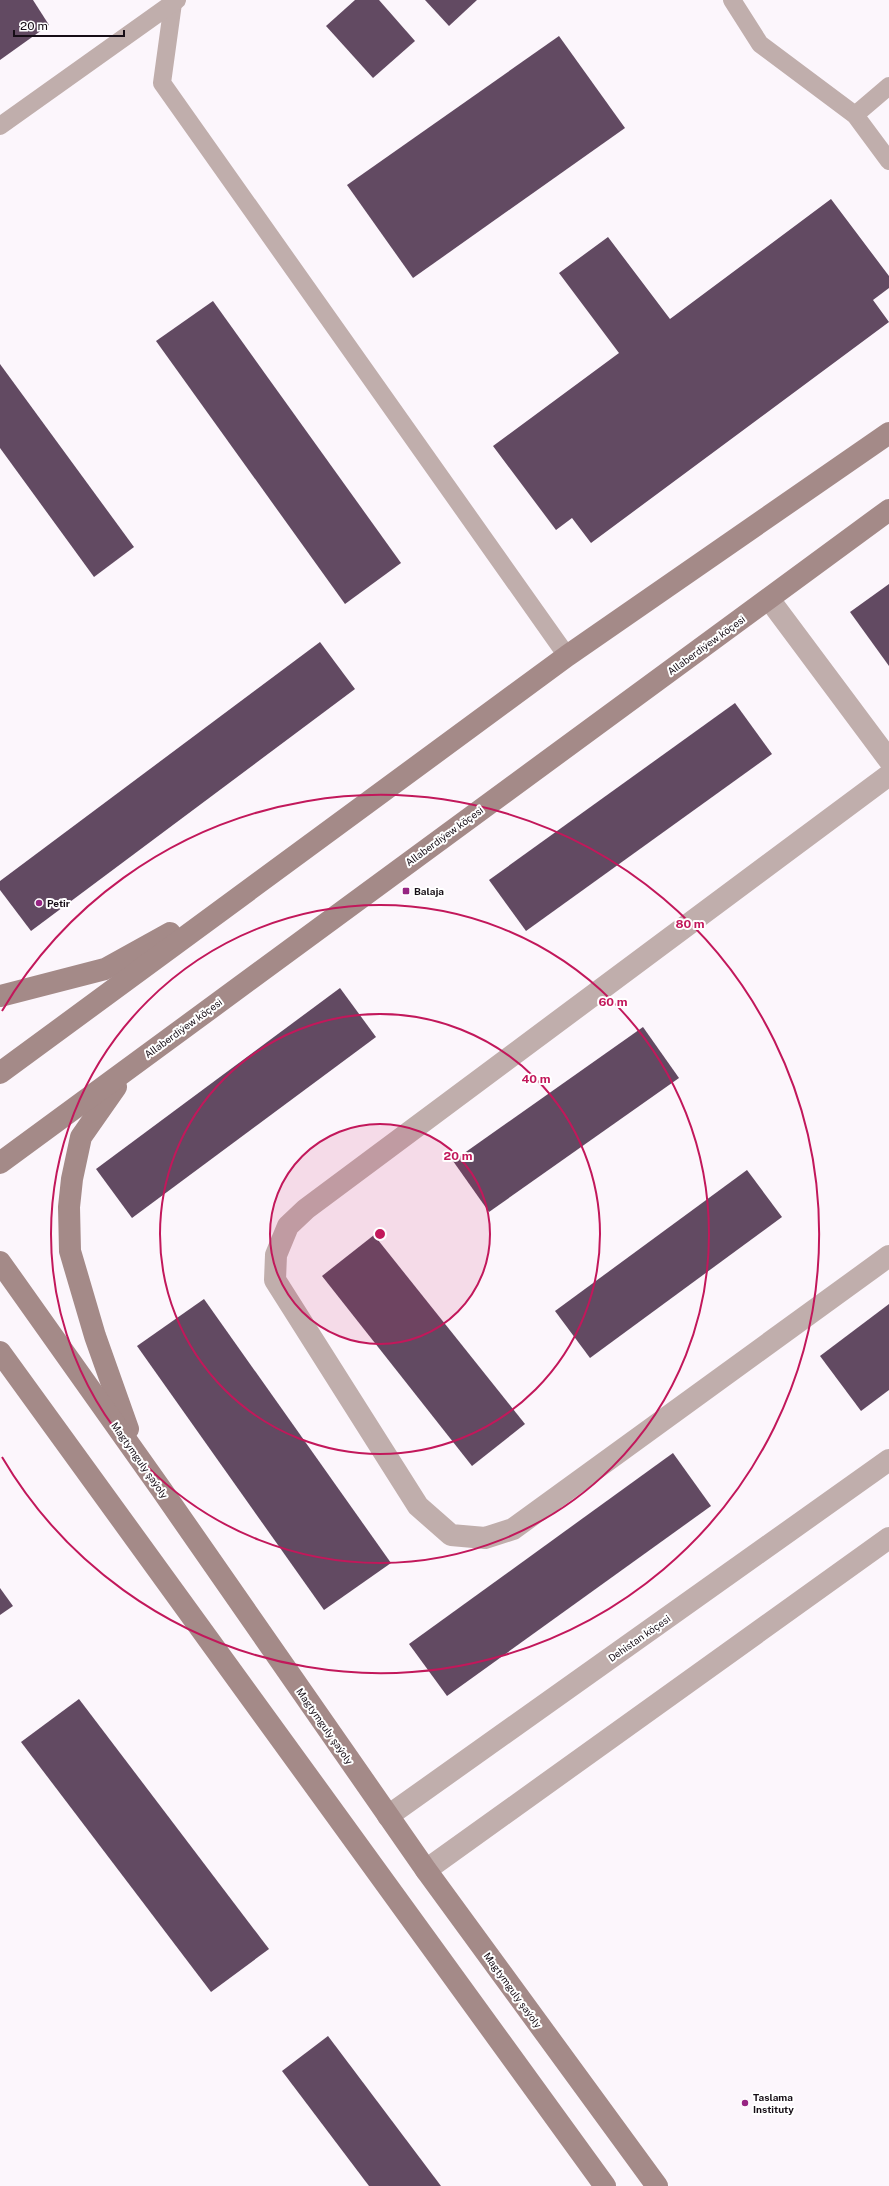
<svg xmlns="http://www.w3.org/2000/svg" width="889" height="2186" viewBox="0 0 889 2186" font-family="'Public Sans',sans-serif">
  <rect width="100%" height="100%" fill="#fcf6fc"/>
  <!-- building -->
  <g fill="#624a62">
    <polygon points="0,0 33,0 49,25 0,60"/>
    <polygon points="355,0 379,0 415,41 373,78 326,26"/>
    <polygon points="425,0 477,0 449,26"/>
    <polygon points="559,36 625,128 413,278 347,185"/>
    <polygon points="831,199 889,276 889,288 873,300 889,322 591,543 572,518 556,530 493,446 619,353 559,273 608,237 670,319"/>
    <polygon points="213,301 401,563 345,604 156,341"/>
    <polygon points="0,364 134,547 94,577 0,448"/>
    <polygon points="889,584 889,666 850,612"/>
    <polygon points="320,642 355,689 31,931 0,890 0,881"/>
    <polygon points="735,703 772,754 526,931 489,880"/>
    <polygon points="340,988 376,1037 132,1218 96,1169"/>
    <polygon points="643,1027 679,1078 489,1212 453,1161"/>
    <polygon points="747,1170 782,1217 590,1358 555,1311"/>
    <polygon points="374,1235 525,1424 472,1466 322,1276"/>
    <polygon points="204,1299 391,1563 324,1610 137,1346"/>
    <polygon points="889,1304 889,1390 861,1411 820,1356"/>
    <polygon points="673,1453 711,1506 447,1696 409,1644"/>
    <polygon points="0,1588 13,1606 0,1615"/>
    <polygon points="79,1699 269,1949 211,1992 21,1742"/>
    <polygon points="328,2036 441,2186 369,2186 282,2071"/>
  </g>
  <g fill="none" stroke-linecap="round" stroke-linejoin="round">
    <!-- lane -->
    <g stroke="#c0aeac" stroke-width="18">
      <polyline points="172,0 173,3 162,83 567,656"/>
      <polyline points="732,0 760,44 855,115 889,161"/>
      <polyline points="855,115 889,86"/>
      <polyline points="0,126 177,0"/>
    </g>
    <!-- street -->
    <g stroke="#c0aeac" stroke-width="22">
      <polyline points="769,599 889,760"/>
      <polyline points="889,775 306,1209 288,1226 276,1255 275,1280 418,1506 451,1535 485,1538 513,1529 889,1256"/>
      <polyline points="388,1816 889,1460"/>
      <polyline points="426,1870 889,1538"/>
    </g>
    <!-- secondary -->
    <g stroke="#a48a88" stroke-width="22">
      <polyline points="0,996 105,969 170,933"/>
      <polyline points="0,1073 567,656 889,433"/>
      <polyline points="116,1087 81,1137 72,1179 69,1207 70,1251 95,1336 128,1429"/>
      <polyline points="0,1163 889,510"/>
      <polyline points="0,1262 161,1489 426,1870 657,2186"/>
      <polyline points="0,1352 605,2186"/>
    </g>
  </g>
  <!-- distance rings -->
  <circle cx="380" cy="1234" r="110" fill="#c2185b" fill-opacity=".12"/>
  <g fill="none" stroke="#c2185b" stroke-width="2">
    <circle cx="380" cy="1234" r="110"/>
    <circle cx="380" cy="1234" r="220"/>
    <circle cx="380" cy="1234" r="329"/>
    <path d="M2 1011A439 439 0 1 1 2 1457"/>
  </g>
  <!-- markers -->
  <g fill="#972583" stroke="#fff" stroke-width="1.5">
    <rect x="402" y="887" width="8" height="8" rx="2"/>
    <circle cx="39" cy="903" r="4"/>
    <circle cx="745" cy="2103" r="4"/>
  </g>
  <g text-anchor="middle" stroke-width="4" stroke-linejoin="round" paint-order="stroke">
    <!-- street labels -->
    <g font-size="10" fill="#160d16" stroke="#fff">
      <text transform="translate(706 645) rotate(-36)" y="4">Allaberdiýew köçesi</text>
      <text transform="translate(444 836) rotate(-36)" y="4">Allaberdiýew köçesi</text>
      <text transform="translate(183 1028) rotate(-36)" y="4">Allaberdiýew köçesi</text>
      <text transform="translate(140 1460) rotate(55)" y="4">Magtymguly şaýoly</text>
      <text transform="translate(639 1638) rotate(-35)" y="4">Dehistan köçesi</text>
      <text transform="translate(325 1726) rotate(55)" y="4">Magtymguly şaýoly</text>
      <text transform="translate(513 1990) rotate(54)" y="4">Magtymguly şaýoly</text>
    </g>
    <!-- poi labels -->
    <g font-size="10" font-weight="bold" fill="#160d16" stroke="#fff" text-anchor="start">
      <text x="414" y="895">Balaja</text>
      <text x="47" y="907">Petir</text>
      <text x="753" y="2101">Taslama<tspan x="753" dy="12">Instituty</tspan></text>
    </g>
  </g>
  <circle cx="380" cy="1234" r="6" fill="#c2185b" stroke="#fff" stroke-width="2"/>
  <g font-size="12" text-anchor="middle" font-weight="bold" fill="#c2185b" stroke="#fff" stroke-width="4" stroke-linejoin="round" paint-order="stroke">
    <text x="690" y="928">80 m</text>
    <text x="613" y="1006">60 m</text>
    <text x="536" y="1083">40 m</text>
    <text x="458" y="1160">20 m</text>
  </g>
  <!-- scale -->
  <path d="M14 30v6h110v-6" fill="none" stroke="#160d16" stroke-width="2"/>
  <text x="20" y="30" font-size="12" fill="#160d16" stroke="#ffffff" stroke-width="3" paint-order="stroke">20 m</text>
</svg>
